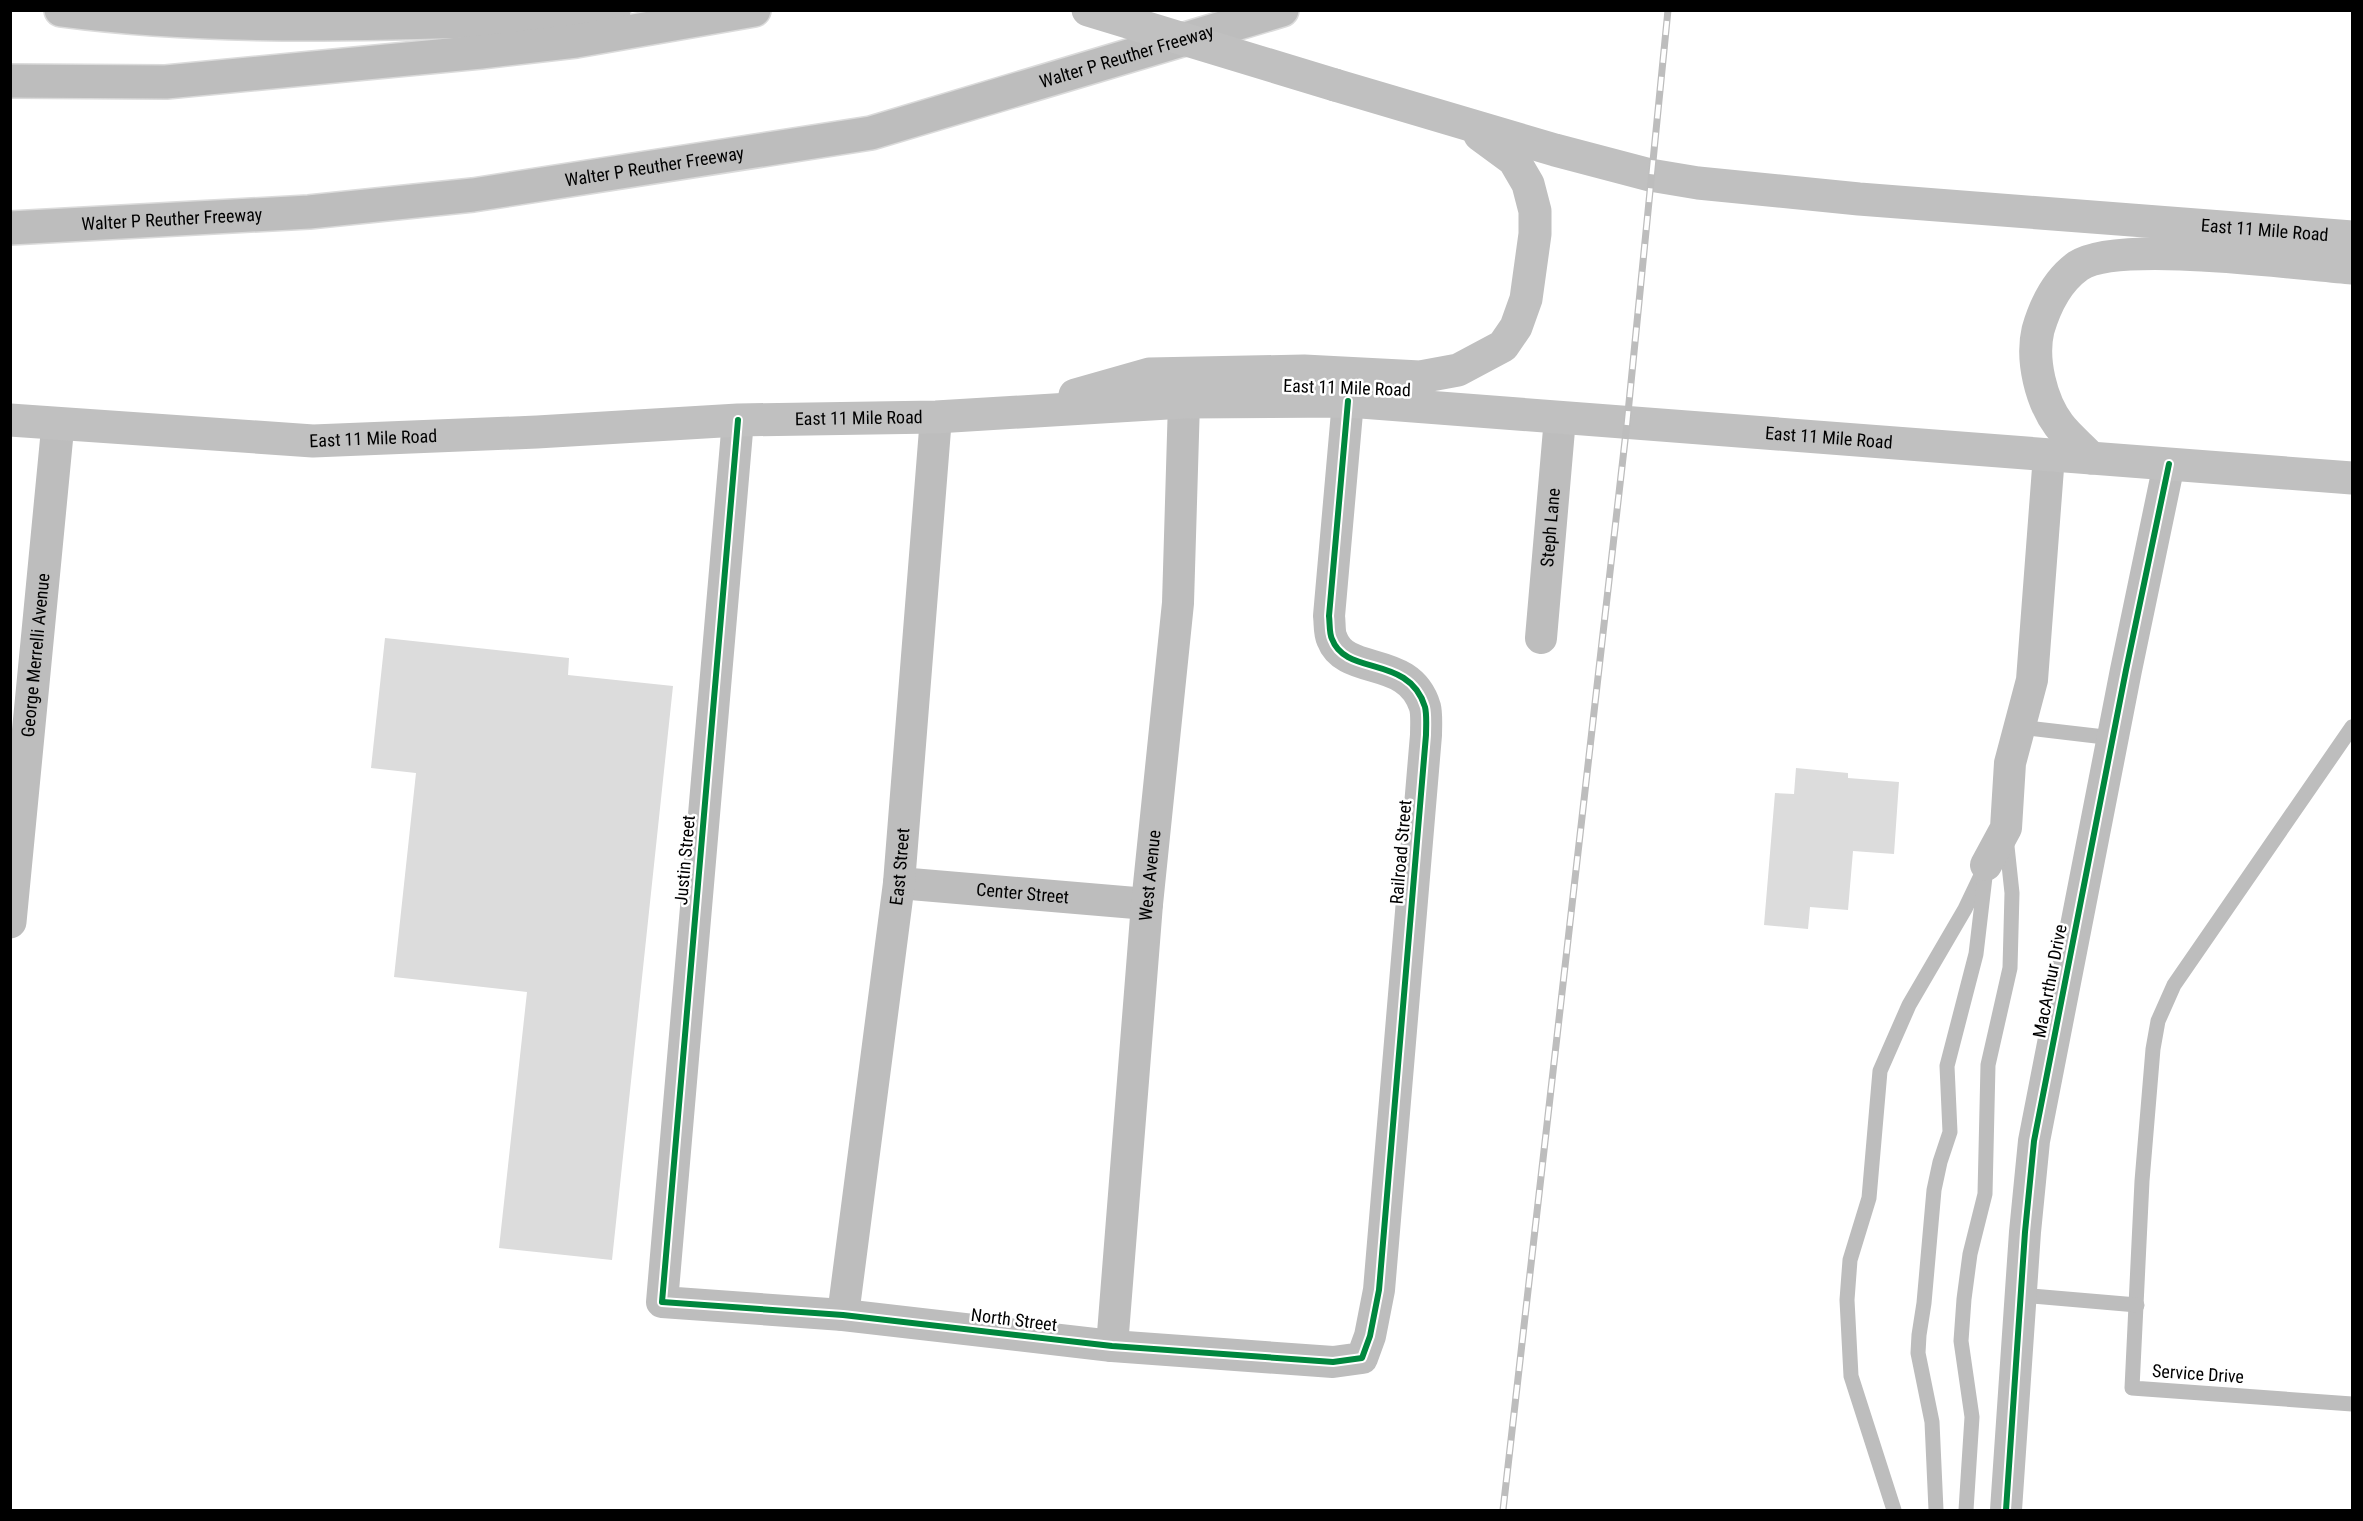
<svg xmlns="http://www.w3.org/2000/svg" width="2363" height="1521" viewBox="0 0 2363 1521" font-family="'Roboto Condensed',sans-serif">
  <rect width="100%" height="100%" fill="#fff"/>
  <!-- building -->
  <g fill="#dcdcdc">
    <polygon points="385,638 569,658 568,675 673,686 612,1260 499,1248 527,992 394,977 416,773 371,768"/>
    <polygon points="1796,768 1848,773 1848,778 1899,782 1894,854 1853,851 1848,910 1810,907 1808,929 1764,925 1775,793 1794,794"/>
  </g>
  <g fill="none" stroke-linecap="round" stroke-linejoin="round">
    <defs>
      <g id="motorway">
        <path d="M61,10C244,34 430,21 614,17"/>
        <polyline points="10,81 166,82 481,52 576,41 754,10"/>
        <path id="s8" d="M10,228L309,212L473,195L871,133L1282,10"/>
      </g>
    </defs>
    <!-- motorway casing -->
    <use href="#motorway" stroke="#dbdbdb" stroke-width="36"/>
    <!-- service -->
    <g stroke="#bdbdbd" stroke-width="15">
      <polyline points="2019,727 2113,738"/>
      <polyline points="2352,727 2174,985 2158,1021 2153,1049 2142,1181 2132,1388 2352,1404"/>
      <polyline points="2020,1295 2137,1305"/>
      <polyline points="1894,1510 1851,1376 1847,1300 1850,1260 1869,1198 1880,1071 1909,1005 1965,909 1986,865"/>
      <polyline points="1936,1510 1932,1422 1918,1353 1919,1335 1924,1303 1934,1190 1940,1162 1950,1132 1947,1066 1976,954 1985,877"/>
      <polyline points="1966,1510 1972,1417 1961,1341 1964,1299 1970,1254 1985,1194 1988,1065 2010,968 2012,893 2006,837"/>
    </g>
    <!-- minor -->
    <g stroke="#bdbdbd" stroke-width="32">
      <path d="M738,420L662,1302L843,1315L1112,1346L1333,1362L1362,1358L1370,1336L1379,1290L1426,735C1426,727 1427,715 1425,707C1409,654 1346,677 1332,639C1329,633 1330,623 1329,616L1348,401"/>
      <path id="s1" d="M1541,638L1560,418"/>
      <polyline points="1986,865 2006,828 2010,763 2032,680 2049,455"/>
      <path id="s2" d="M899,883L1147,904"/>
      <path id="s3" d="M843,1315L899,883L936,417"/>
      <path id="s4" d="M1112,1346L1147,904L1178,603L1184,402"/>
      <polyline points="2006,1510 2025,1232 2034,1141 2126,670 2169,464"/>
    </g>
    <!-- tertiary -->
    <path stroke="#bdbdbd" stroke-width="33" id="s5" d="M10,922L58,424"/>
    <!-- secondary -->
    <g stroke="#c0c0c0" stroke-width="33">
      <path id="s6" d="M1335,85L1555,150L1650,175L1698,183L1859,199L2352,237"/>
      <polyline points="1075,395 1149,374 1304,371 1420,377 1458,370 1503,346 1516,327 1526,299 1535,234 1535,211 1528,184 1514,160 1480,135"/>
      <path id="s7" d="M10,420L313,441L537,432L738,420L936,417L1184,402L1348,401L2352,478"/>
      <path d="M2091,458C2081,447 2068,437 2059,425C2041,401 2031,360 2038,330C2045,306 2057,281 2078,266C2117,239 2299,264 2352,268"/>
    </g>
    <!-- motorway -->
    <use href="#motorway" stroke="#bdbdbd" stroke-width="33"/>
    <defs>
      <polyline id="rail" points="1503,1510 1627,423 1668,10"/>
    </defs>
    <!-- rail casing -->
    <use href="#rail" stroke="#bdbdbd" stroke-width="7"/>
    <!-- rail -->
    <use href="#rail" stroke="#fff" stroke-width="4.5" stroke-dasharray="14" stroke-linecap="butt"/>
    <!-- secondary-bridge -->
    <polyline stroke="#c0c0c0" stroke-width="33" points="1088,10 1335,85"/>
    <defs>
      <g id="cycleway">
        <path d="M738,420L662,1302L843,1315L1112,1346L1333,1362L1362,1358L1370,1336L1379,1290L1426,735C1426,727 1427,715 1425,707C1409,654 1346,677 1332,639C1329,633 1330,623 1329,616L1348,401"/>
        <polyline points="2006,1510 2025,1232 2034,1141 2126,670 2169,464"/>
      </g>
    </defs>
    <!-- cycleway casing -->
    <use href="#cycleway" stroke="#fff" stroke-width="10"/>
    <!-- cycleway -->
    <use href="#cycleway" stroke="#00873e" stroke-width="6"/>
  </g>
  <g text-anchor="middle" stroke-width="5" stroke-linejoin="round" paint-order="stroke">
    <!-- street labels -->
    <g font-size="18" fill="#000" stroke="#fff">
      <text dy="6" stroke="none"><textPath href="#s8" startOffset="1134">Walter P Reuther Freeway</textPath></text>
      <text dy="6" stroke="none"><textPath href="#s8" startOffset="648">Walter P Reuther Freeway</textPath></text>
      <text dy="6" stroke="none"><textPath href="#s8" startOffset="162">Walter P Reuther Freeway</textPath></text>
      <text dy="6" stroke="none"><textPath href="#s6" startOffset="945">East 11 Mile Road</textPath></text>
      <text transform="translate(1347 388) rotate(2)" y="6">East 11 Mile Road</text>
      <text dy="6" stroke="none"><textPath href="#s7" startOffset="850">East 11 Mile Road</textPath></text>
      <text dy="6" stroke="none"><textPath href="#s7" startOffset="364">East 11 Mile Road</textPath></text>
      <text dy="6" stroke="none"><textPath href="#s7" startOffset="1822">East 11 Mile Road</textPath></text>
      <text dy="6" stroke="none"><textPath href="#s1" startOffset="111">Steph Lane</textPath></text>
      <text dy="6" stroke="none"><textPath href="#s5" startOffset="268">George Merrelli Avenue</textPath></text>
      <text transform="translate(1401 852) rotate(-85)" y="6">Railroad Street</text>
      <text transform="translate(685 860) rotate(-85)" y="6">Justin Street</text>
      <text dy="6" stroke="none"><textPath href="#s3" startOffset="452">East Street</textPath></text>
      <text dy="6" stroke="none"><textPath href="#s4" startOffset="472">West Avenue</textPath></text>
      <text dy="6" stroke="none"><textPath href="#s2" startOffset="124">Center Street</textPath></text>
      <text transform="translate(2050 981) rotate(-79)" y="6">MacArthur Drive</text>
      <text transform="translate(1014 1320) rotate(7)" y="6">North Street</text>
      <text transform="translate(2198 1374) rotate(4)" y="6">Service Drive</text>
    </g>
  </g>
  <!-- border -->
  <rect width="2363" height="1521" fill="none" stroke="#000000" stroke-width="24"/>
</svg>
